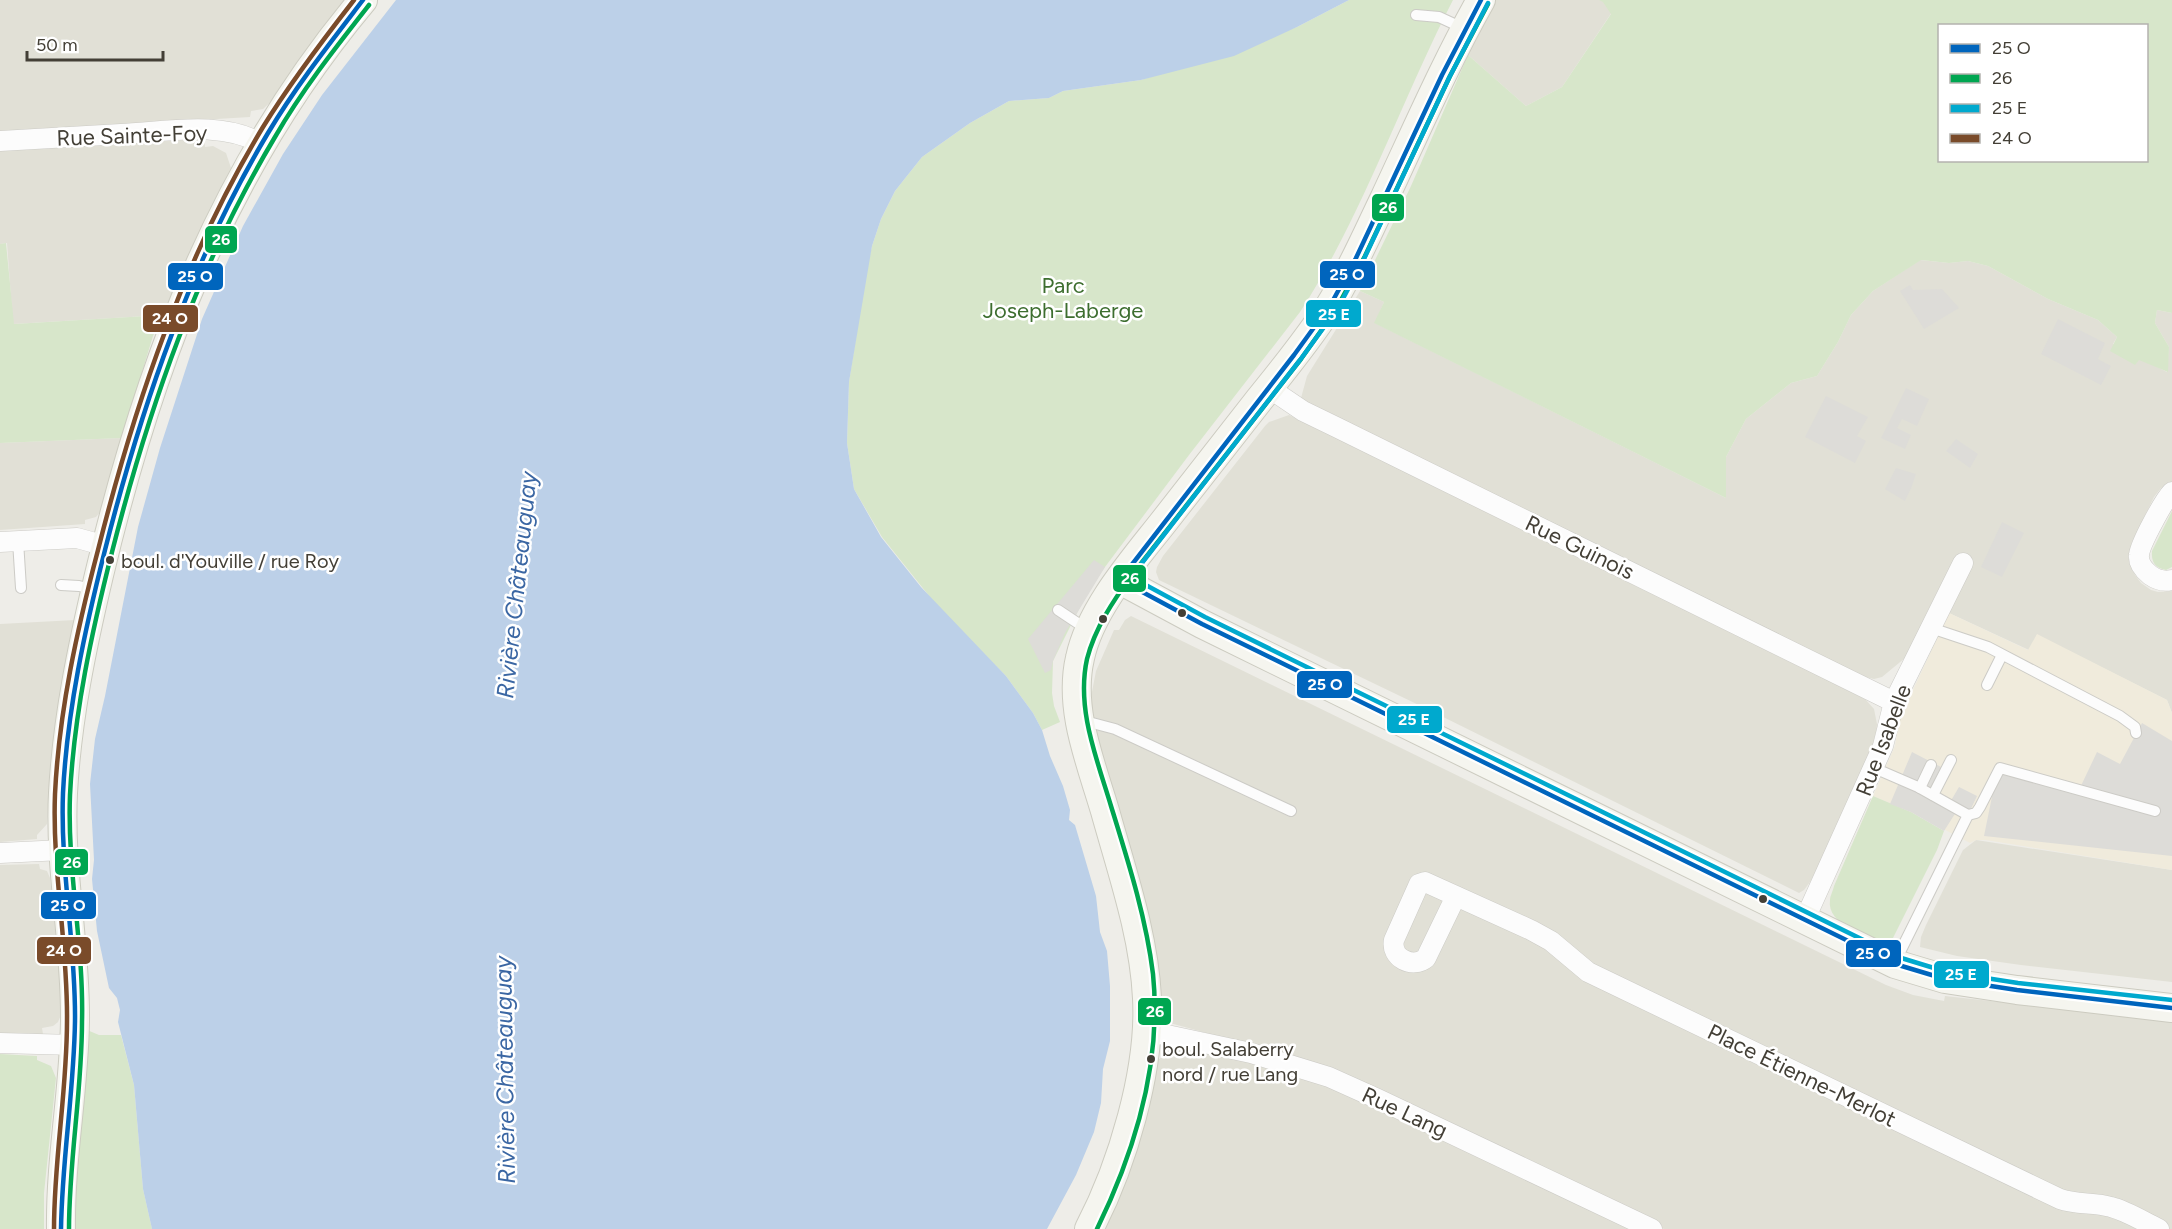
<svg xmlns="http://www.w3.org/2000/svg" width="2172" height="1229" viewBox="0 0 2172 1229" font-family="Figtree,sans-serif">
  <rect width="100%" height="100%" fill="#eeede8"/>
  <!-- residential -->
  <g fill="#e1e0d6">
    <polygon points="0,0 345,0 298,63 275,98 263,109 251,111 250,117 0,132"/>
    <polygon points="1496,0 1620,0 1562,87 1526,106 1468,55"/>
    <polygon points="204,139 205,147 213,146 226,153 231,168 193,245 163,315 13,324 7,243 0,244 0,151"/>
    <polygon points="1920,260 1949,263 1968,261 1988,266 2048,299 2098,320 2117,337 2113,344 2167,372 2169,347 2155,323 2157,310 2172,313 2172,482 2161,488 2154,497 2132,542 2128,557 2135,575 2141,583 2151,590 2158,592 2172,591 2172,713 2167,700 2037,635 2029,650 1949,613 1971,565 1955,557 1905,658 1882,677 1874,679 1866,677 1500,500 1304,402 1301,398 1307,376 1360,291 1384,302 1375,323 1726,498 1726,457 1746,419 1791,383 1817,376 1838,342 1851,315 1873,291"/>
    <polygon points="1289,415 1865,699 1874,709 1877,724 1876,740 1830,843 1810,882 1804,890 1799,893 1425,708 1159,580 1156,572 1157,567 1163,556 1265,426 1269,422"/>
    <polygon points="122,438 100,512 96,517 85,520 85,524 0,530 0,443"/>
    <polygon points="1131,616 1886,985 1913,995 1944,1001 1945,996 2172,1021 2172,1229 1664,1229 1305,1060 1170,1023 1161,1014 1092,718 1091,697 1096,671 1114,630 1119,630 1125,620"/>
    <polygon points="75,620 55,723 50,766 47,824 37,835 37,839 0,842 0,624"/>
    <polygon points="1976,840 2172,870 2172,982 2021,965 1957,956 1920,947 1921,937 1926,925 1963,850"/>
    <polygon points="39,864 40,869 47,871 50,878 62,1002 61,1015 58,1022 53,1026 42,1028 43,1034 0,1033 0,865"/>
    <polygon points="1187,1045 1214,1052 1337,1089 1634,1229 1101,1229 1158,1060 1169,1051"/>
  </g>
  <!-- commercial -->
  <polygon fill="#f0ebdc" points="1949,613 2028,650 2037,634 2167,700 2172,713 2172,870 1986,840 1976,840 1970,843 1911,812 1873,796 1895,746 1899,720"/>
  <!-- green -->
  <g fill="#d7e6ca" fill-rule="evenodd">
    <path d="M1349,0H1453C1401,101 1362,217 1300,312L1189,455L1102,571L1084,599L1053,661L1052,693L1054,706L1060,722L1042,730L1033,713L1006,676L938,607L882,537L854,489L847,443L849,382L866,271L872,246L881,219L895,191L922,157L970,123L1009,101L1049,98L1063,91L1141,80L1297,27Z"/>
    <path d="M1599,0H2172V313L2157,310L2155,323L2169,347L2168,372L2139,360L2135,365L2110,351L2117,337L2098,320L2048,299L1988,266L1968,261L1949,263L1921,260L1873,291L1851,315L1838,342L1817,376L1791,383L1746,419L1726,457V498L1374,323L1384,302L1360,291L1411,186L1468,55L1526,106L1562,87L1611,14L1603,2ZM1940,26H2146V160H1940Z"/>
    <polygon points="6,243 14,324 163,315 153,336 122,438 0,443 0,244"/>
    <path d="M2172,511V567L2166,570C2155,568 2151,562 2152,551Z"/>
    <path d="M1873,796L1911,812L1944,831L1937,850L1890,944L1887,946C1869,937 1826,925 1830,900C1830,896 1833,891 1834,886Z"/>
    <polygon points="87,1030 99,1035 121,1035 134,1085 143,1189 152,1229 74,1229 75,1181 87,1071"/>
    <polygon points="0,1054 37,1056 37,1060 51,1066 56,1078 44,1193 44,1229 0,1229"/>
  </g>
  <!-- parking -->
  <g fill="#dddcd8">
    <polygon points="1910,285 1913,290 1942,289 1959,308 1924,329 1900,291"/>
    <polygon points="2058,319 2105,343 2098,359 2111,366 2101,385 2041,354"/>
    <polygon points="1906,388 1929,399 1917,426 1902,419 1897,428 1911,435 1905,449 1881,438"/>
    <polygon points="1826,396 1868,417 1857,436 1866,441 1855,463 1805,437"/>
    <polygon points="1956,439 1978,454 1970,468 1946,451"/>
    <polygon points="1896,468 1916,474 1912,486 1905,501 1885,489"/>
    <polygon points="2002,522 2024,533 2002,577 1981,567"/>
    <polygon points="1094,560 1105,567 1065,633 1053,661 1051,670 1045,673 1028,639"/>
    <polygon points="2142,723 2172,741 2172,856 1984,836 1996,777 2000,768 2079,790 2097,752 2120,764"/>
    <polygon points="1912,752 1941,767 1929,792 1949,804 1959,787 1977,796 1968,815 1958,809 1944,831 1911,812 1890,804"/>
  </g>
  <!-- water -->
  <polygon fill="#bcd0e8" points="396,0 1349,0 1297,27 1234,56 1141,80 1063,91 1049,98 1009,101 970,123 922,157 895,191 881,219 872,246 849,382 847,443 854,489 881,537 921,587 1006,676 1033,713 1042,730 1050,756 1063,786 1070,810 1069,820 1075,825 1096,896 1100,932 1107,951 1110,986 1110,1041 1103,1069 1101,1103 1094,1132 1076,1175 1047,1229 152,1229 143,1189 134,1085 118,1022 120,1010 117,998 109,988 97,931 92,879 94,860 90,784 95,739 105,696 138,527 160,448 202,319 243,226 283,154 322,95"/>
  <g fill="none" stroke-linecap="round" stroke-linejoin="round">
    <defs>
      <g id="lane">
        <polyline points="1416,15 1439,17 1465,29"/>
        <polyline points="18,541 21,588"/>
        <polyline points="61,585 79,586 96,590"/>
        <polyline points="1058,610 1088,630"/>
        <polyline points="1931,628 1988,647 2120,716 2135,727 2136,733"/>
        <polyline points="1987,685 2002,655"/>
        <polyline points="1081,720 1115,729 1291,811"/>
        <polyline points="1874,768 1918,787 1968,815 1895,962"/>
        <polyline points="1920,788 1931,765"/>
        <polyline points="1933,795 1951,760"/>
        <polyline points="1968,815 1976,813 1980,807 2000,768 2155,811"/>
      </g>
      <g id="street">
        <path d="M0,141C40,139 80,136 121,134C165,132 222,120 262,144"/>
        <polyline points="1269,388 1303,411 1338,428 1894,702"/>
        <path d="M2172,492C2164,500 2140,544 2139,555C2138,563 2144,570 2150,575C2157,580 2164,582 2172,580"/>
        <polyline points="0,542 77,538 106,546"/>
        <polyline points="0,853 63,850"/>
        <path d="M1456,896L1426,958C1413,969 1390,958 1394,940L1419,884L1425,882L1531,930L1551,941L1588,972L2060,1199C2077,1205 2094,1202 2111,1207C2127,1211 2144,1222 2159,1229"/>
        <polyline points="1805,919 1883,746 1894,702 1963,563"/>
        <polyline points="1146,1033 1167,1035 1251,1053 1329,1077 1378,1099 1652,1229"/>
        <polyline points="0,1043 75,1045"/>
      </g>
      <g id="secondary">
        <polyline points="1120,580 1202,624 1895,964 1945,979 2017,990 2172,1008"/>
        <path d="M61,1229C60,1159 74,1091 75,1021C76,945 59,869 63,793C67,719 82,647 99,575C149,364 222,168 363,0"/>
        <path d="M1089,1229C1122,1166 1151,1070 1147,998C1144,935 1122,872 1105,811C1091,763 1068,709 1080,658C1090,610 1132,562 1162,524C1194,483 1226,442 1259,400C1283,370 1308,340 1329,307C1351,272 1367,234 1385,197C1416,131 1445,64 1481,0"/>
      </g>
    </defs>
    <!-- lane casing -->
    <use href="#lane" stroke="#cccbc6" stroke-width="12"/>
    <!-- street casing -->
    <use href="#street" stroke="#cccbc6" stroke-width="21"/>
    <!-- secondary casing -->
    <use href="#secondary" stroke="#cccbc0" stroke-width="30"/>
    <!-- lane -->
    <use href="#lane" stroke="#fcfcfc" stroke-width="10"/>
    <!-- street -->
    <use href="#street" stroke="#fcfcfc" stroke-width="20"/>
    <!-- secondary -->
    <use href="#secondary" stroke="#f5f5ef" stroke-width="28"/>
    <defs>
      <g id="bus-1">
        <polyline points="1481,0 1442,75 1356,258 1331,304 1294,355 1120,580 1202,624 1895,964 1945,979 2017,990 2172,1008"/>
        <path d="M61,1229C62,1159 74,1091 75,1021C76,945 60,870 63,793C67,711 85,629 105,550C142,404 191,262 268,133C296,86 330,43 363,0"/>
      </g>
      <g id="bus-2">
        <path d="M69,1229C69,1160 82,1091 82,1022C84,946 67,871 70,795C74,713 92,631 112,552C149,407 198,266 275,137C302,90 336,47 369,5"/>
        <path d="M1097,1229C1135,1151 1162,1062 1153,974C1146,917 1128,861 1111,806C1097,759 1076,709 1087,659C1095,628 1113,601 1132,575L1301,359L1335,311L1365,256L1450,76L1488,4"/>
      </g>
      <polyline id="bus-3" points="1488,3 1449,78 1363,261 1338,308 1300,360 1131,577 1205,617 1898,957 1947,972 2018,983 2172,1000"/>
      <path id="bus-4" d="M54,1229C54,1159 67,1091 67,1021C68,945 52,870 55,794C59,711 77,630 98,550C135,403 184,258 263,127C290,83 322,41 354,0"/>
    </defs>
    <!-- bus-1 casing -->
    <use href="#bus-1" stroke="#fff" stroke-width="9"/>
    <!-- bus-2 casing -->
    <use href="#bus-2" stroke="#fff" stroke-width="9"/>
    <!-- bus-3 casing -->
    <use href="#bus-3" stroke="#fff" stroke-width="9"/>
    <!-- bus-4 casing -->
    <use href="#bus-4" stroke="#fff" stroke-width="9"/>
    <!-- bus-1 -->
    <use href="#bus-1" stroke="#0065bd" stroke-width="4.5"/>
    <!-- bus-2 -->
    <use href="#bus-2" stroke="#00a651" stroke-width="4.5"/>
    <!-- bus-3 -->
    <use href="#bus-3" stroke="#00a9ce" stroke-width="4.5"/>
    <!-- bus-4 -->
    <use href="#bus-4" stroke="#7a4b2a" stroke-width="4.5"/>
  </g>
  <!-- markers -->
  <g fill="#433f36" stroke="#fff" stroke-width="2">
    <circle cx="110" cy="560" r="5"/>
    <circle cx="1182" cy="613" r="5"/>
    <circle cx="1103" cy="619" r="5"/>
    <circle cx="1763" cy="899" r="5"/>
    <circle cx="1151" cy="1059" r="5"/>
  </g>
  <g text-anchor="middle" stroke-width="5" stroke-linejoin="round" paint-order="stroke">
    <!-- bus labels -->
    <g font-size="20" fill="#433f36" stroke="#fff" text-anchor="start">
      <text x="121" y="568">boul. d'Youville / rue Roy</text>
      <text x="1162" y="1056">boul. Salaberry<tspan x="1162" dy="25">nord / rue Lang</tspan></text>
    </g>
    <!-- street labels -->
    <g font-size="22" fill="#433f36" stroke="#fff">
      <text transform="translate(132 135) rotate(-2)" y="8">Rue Sainte-Foy</text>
      <text transform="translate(1580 547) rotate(26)" y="8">Rue Guinois</text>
      <text transform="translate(1883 740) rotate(-69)" y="8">Rue Isabelle</text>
      <text transform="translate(1802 1075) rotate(26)" y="8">Place Étienne-Merlot</text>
      <text transform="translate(1405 1112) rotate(25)" y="8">Rue Lang</text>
    </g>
    <!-- park labels -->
    <g font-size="22" fill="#3d6e2f" stroke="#fff">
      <text x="1063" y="293">Parc<tspan x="1063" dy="25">Joseph-Laberge</tspan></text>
    </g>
    <!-- water labels -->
    <g font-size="24" font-style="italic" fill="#3a66a3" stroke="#fff">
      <text transform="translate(517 585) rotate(-84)" y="8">Rivière Châteauguay</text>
      <text transform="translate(505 1070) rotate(-91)" y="8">Rivière Châteauguay</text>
    </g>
  </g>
  <g stroke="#fff" stroke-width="2">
    <rect x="1371" y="193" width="34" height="29" rx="6" fill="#00a651"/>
    <rect x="204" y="225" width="34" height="29" rx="6" fill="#00a651"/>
    <rect x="1319" y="260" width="57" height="29" rx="6" fill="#0065bd"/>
    <rect x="167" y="262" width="57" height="29" rx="6" fill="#0065bd"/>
    <rect x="1305" y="299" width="57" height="29" rx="6" fill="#00a9ce"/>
    <rect x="142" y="304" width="57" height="29" rx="6" fill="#7a4b2a"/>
    <rect x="1112" y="564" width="35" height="29" rx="6" fill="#00a651"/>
    <rect x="1296" y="670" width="57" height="29" rx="6" fill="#0065bd"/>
    <rect x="1386" y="705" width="57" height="29" rx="6" fill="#00a9ce"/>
    <rect x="54" y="848" width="35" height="28" rx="6" fill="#00a651"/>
    <rect x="40" y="891" width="57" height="29" rx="6" fill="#0065bd"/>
    <rect x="36" y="936" width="56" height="29" rx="6" fill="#7a4b2a"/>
    <rect x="1845" y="939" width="57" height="29" rx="6" fill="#0065bd"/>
    <rect x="1933" y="960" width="57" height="29" rx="6" fill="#00a9ce"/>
    <rect x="1137" y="997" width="35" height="29" rx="6" fill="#00a651"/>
  </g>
  <g font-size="16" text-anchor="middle" font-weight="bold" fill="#fff">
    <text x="1388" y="213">26</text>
    <text x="221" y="245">26</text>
    <text x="1347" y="280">25 O</text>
    <text x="195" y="282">25 O</text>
    <text x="1334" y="320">25 E</text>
    <text x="170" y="324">24 O</text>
    <text x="1130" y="584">26</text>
    <text x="1325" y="690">25 O</text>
    <text x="1414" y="725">25 E</text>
    <text x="72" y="868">26</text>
    <text x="68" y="911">25 O</text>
    <text x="64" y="956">24 O</text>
    <text x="1873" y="959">25 O</text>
    <text x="1961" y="980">25 E</text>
    <text x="1155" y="1017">26</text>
  </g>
  <!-- legend -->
  <rect x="1938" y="24" width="210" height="138" fill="#ffffff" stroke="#b4b2af" stroke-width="1.5"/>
  <rect x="1950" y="44" width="30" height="9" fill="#0065bd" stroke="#b4b2af" stroke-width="1.5"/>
  <text x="1992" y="54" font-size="18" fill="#433f36">25 O</text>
  <rect x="1950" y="74" width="30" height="9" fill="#00a651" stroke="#b4b2af" stroke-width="1.5"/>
  <text x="1992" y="84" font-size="18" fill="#433f36">26</text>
  <rect x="1950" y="104" width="30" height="9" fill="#00a9ce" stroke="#b4b2af" stroke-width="1.5"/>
  <text x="1992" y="114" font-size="18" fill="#433f36">25 E</text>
  <rect x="1950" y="134" width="30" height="9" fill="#7a4b2a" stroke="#b4b2af" stroke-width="1.5"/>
  <text x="1992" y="144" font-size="18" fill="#433f36">24 O</text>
  <!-- scale -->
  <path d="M27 51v9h136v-9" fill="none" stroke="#433f36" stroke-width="3"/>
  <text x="36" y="51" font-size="18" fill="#433f36" stroke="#ffffff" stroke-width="4.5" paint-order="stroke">50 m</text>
</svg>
